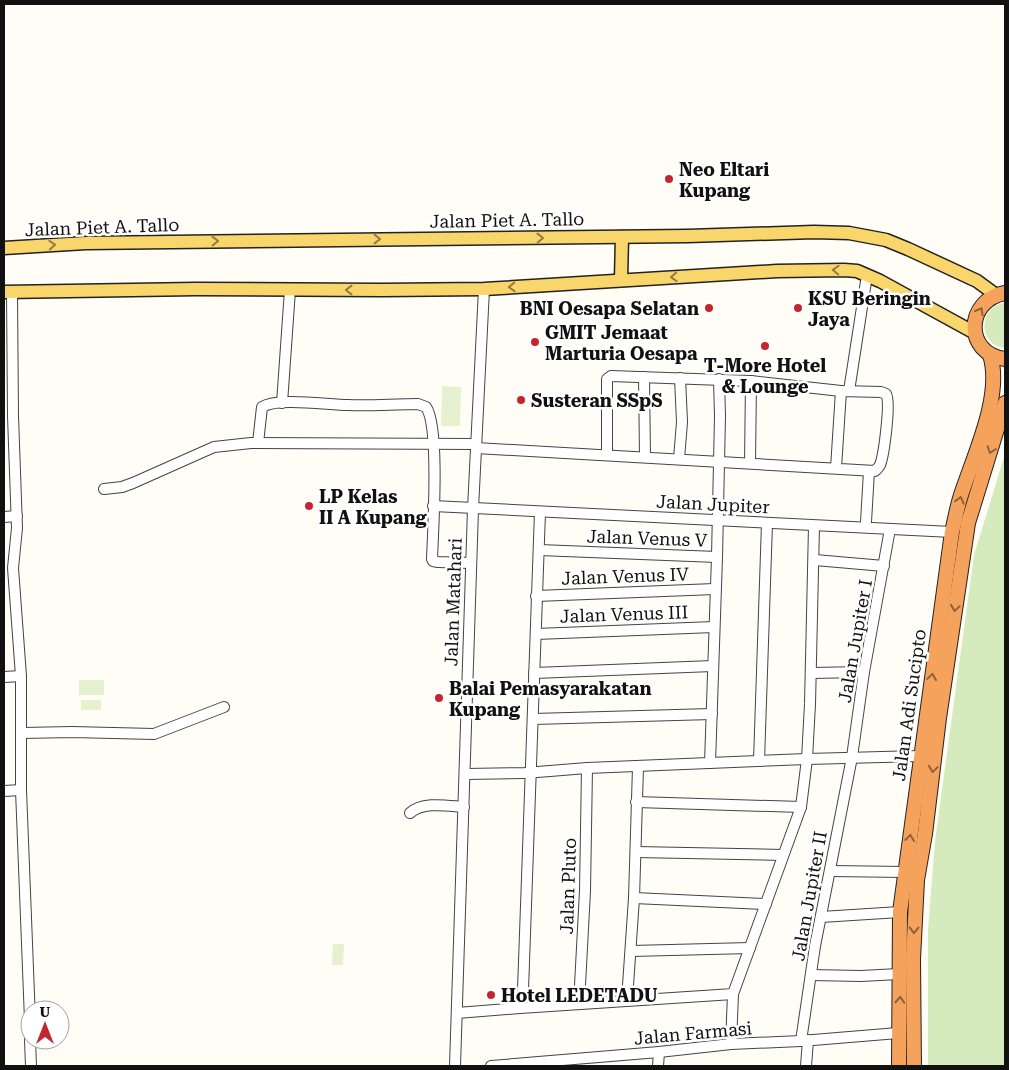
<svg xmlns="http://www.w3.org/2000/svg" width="1009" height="1070" font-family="'Roboto Serif',serif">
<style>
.green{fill:#d5ebbd}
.pitch{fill:#e6f2cf}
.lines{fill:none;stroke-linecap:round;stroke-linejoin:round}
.minor-casing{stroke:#444;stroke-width:12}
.major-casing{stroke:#222;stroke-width:15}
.highway-casing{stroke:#222;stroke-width:16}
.minor{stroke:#fff;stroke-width:10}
.major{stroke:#f9d66b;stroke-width:12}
.highway{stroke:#f5a25d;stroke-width:14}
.oneway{stroke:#917d42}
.oneway2{stroke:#8e613b}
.poi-dot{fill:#c4262e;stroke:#fff;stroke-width:2}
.labels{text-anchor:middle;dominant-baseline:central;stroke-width:5;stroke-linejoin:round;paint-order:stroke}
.poi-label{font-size:18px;font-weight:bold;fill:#111;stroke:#fff;text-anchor:start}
.street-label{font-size:18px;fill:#111;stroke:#fff}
</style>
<rect width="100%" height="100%" fill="#fffdf5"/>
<g class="green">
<path d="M 1005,303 L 1005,348 C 977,346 978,306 1005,303 Z"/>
<path d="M 1005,454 L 1005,1066 L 928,1066 L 928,930 L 935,841 L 974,555 Z"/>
</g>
<g class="pitch">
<path d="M 442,386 L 461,387 L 460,426 L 441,426 Z"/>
<rect x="79" y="680" width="25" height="15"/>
<rect x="81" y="700" width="20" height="10"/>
<path d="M 333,944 L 344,944 L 343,965 L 332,965 Z"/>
</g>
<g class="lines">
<g class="minor-casing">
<g id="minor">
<path d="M 12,292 L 13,416 L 17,528 L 13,568 L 21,676 L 21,790 L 30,1020"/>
<path d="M 644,377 L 645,457"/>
<path d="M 849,391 L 867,275"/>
<path d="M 282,403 L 290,290"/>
<path d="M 258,443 L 262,407 C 278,397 328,405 348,405 C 371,406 394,404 418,404 L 426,407 C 440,426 433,530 432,559 L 433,561 L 438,562 L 471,563"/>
<path d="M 476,448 L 875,471 C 877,469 879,467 880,465 C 884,455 891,402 886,394 L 881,392 L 841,391 L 836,468"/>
<path d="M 607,454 L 607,379 L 611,376 L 751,381 L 841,391"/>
<path d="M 679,459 L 682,422 L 680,378"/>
<path d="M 750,463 L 751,381"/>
<path d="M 104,489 L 122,487 L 133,483 L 214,447 L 251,443 L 476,444"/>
<path d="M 433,506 L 952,532"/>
<path d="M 4,517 L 17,516"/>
<path d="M 866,522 L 869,471"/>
<path d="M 539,550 L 717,557 L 720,416 L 719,379"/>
<path d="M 815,560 L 884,566"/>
<path d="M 536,596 L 715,589"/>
<path d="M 536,634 L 714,627"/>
<path d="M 534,673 L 713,666"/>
<path d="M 811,673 L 864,672"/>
<path d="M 4,677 L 21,676"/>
<path d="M 533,719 L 712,714"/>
<path d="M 22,733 L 72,732 L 154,734 L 224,707"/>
<path d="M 759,761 L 767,523"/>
<path d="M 710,763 L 717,557"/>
<path d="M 466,774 L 525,773 L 587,768 L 807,759 L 920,756"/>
<path d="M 4,791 L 21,790"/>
<path d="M 636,802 L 801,807"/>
<path d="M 410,813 C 423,801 448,806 464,807"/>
<path d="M 636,852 L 783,855"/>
<path d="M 830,871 L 906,872"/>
<path d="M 634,898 L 766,904"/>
<path d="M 821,917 L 900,912"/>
<path d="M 631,951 L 750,948"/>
<path d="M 811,975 L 861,976 L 899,974"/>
<path d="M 627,1000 L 634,898 L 638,767"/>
<path d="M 579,1004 L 585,891 L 587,768"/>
<path d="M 520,1008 L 733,994 L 801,807 L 807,759 L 810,704 L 814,526"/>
<path d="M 457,1013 L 520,1008 L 523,990 L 540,512"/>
<path d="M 30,1040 L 31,1066"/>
<path d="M 801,1041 L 815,946 L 852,757 L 864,672 L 890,529"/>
<path d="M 731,1044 L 733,994"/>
<path d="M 455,1066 L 473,509 L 484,289"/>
<path d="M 491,1066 L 659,1052 L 731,1044 L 801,1041 L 898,1033"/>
<path d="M 658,1066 L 659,1052"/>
<path d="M 806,1066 L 808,1040"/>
</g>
</g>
<g class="major-casing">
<g id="major">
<path d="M 4,248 L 86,243 L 688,236 L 814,232 L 849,233 L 886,240 L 908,249 L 977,281 L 996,295"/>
<path d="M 621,280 L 622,237"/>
<path d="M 4,292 L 196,289 L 382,290 L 484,289 L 777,271 L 844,270 L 857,271 L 880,281 L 975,333"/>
</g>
</g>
<g class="highway-casing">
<g id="highway">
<path d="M 1005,293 C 965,300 964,354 1005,359"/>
<path d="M 899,1066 L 900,912 L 952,532 C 955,520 957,507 961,495 C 974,455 1003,395 990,355"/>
<path d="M 914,1066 L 913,959 L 917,880 L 925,834 L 939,718 L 968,523 L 1005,403"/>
</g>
</g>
<use href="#minor" class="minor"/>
<use href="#major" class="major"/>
<use href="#highway" class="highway"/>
</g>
<defs><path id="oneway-chevron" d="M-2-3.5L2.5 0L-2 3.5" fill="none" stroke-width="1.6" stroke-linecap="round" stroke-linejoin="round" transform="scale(1.25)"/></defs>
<g class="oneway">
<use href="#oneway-chevron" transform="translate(540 238) rotate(-1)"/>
<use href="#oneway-chevron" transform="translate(377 239)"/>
<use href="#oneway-chevron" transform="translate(215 241) rotate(-1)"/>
<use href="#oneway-chevron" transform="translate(52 245) rotate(-3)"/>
<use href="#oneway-chevron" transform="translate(836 270) rotate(-178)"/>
<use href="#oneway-chevron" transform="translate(674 277) rotate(177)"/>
<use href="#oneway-chevron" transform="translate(512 287) rotate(178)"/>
<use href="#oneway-chevron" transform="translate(349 290) rotate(-180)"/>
</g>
<g class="oneway2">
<use href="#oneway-chevron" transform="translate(980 311) rotate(-61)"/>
<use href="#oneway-chevron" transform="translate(991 450) rotate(108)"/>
<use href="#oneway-chevron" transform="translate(960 500) rotate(-75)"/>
<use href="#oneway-chevron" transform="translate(955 608) rotate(98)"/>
<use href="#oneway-chevron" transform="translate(932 677) rotate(-82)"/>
<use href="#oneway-chevron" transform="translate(933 769) rotate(98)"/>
<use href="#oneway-chevron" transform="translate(910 838) rotate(-83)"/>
<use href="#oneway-chevron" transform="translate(914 930) rotate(91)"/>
<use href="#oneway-chevron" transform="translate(900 1000) rotate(-87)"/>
</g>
<g class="poi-dot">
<circle cx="669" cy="179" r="5"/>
<circle cx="709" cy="308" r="5"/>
<circle cx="798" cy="308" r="5"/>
<circle cx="535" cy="342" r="5"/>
<circle cx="765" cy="346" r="5"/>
<circle cx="521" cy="400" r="5"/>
<circle cx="309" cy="506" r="5"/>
<circle cx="439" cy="698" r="5"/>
<circle cx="491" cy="995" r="5"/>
</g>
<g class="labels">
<g class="poi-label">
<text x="679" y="169">Neo Eltari<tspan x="679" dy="21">Kupang</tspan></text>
<text x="808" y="298">KSU Beringin<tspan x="808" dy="21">Jaya</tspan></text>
<text x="699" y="308" text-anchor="end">BNI Oesapa Selatan</text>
<text x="545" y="332">GMIT Jemaat<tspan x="545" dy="21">Marturia Oesapa</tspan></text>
<text x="765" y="365" text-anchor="middle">T-More Hotel<tspan x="765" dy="21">&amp; Lounge</tspan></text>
<text x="531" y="400">Susteran SSpS</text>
<text x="319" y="496">LP Kelas<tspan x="319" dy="21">II A Kupang</tspan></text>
<text x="449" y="688">Balai Pemasyarakatan<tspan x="449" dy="21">Kupang</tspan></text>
<text x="501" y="995">Hotel LEDETADU</text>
</g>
<g class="street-label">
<text transform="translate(507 220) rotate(-1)">Jalan Piet A. Tallo</text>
<text transform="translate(102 227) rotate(-2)">Jalan Piet A. Tallo</text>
<text transform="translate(713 504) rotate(3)">Jalan Jupiter</text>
<text transform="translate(647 538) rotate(2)">Jalan Venus V</text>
<text transform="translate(625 576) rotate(-2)">Jalan Venus IV</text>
<text transform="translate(453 602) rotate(-88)">Jalan Matahari</text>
<text transform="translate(624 614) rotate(-2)">Jalan Venus III</text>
<text transform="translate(855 641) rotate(-80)">Jalan Jupiter I</text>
<text transform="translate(909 705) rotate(-82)">Jalan Adi Sucipto</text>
<text transform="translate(568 886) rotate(-88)">Jalan Pluto</text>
<text transform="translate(809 896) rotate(-80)">Jalan Jupiter II</text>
<text transform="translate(693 1033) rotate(-5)">Jalan Farmasi</text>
</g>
</g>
<rect width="1009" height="1070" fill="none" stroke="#111111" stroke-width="10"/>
<g transform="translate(45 1025)"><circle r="24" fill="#ffffff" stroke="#a0a0a0"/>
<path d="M0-4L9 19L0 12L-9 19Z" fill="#c4262e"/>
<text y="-8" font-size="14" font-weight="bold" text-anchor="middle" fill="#111111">U</text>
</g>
</svg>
